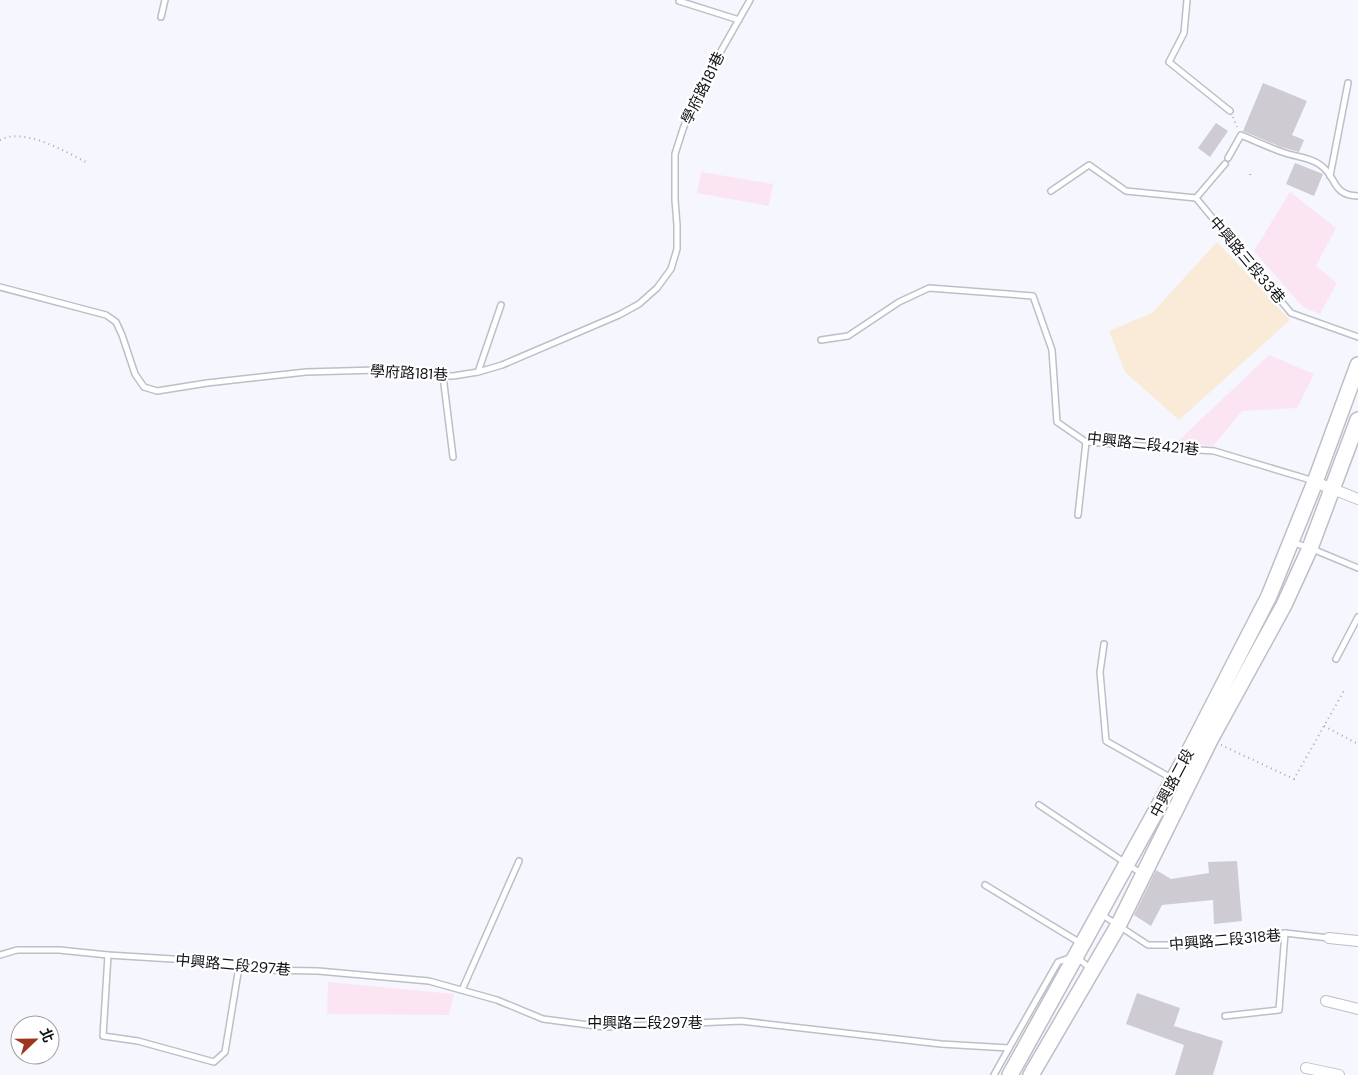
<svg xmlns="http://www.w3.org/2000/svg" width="1358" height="1075" font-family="'DM Sans','Noto Sans TC',sans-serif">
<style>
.commercial{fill:#faead8}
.industrial{fill:#fce5f2}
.building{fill:#cfcbd3}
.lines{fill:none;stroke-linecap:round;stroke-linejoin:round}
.lane-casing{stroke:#bdbfc8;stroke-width:8}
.street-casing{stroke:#bdbfc8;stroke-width:12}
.secondary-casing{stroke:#bdbfc8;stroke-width:18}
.path{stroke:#a9aab1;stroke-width:2;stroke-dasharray:1 4;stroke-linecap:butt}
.lane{stroke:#fff;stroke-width:5}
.street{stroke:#fff;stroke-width:10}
.secondary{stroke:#fff;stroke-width:15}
.labels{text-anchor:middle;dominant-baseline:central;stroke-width:4.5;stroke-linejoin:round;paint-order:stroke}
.street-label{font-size:15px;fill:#111215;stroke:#fff}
</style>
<rect width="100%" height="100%" fill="#f5f6fe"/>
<path class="commercial" d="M 1217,242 L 1290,320 L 1179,420 L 1125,372 L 1109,331 L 1152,313 Z"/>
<g class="industrial">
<path d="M 701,172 L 773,184 L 769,206 L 697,193 Z"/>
<path d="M 1290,192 L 1336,228 L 1316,266 L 1337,283 L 1320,314 L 1303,307 L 1254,251 Z"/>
<path d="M 1269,355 L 1314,374 L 1297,408 L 1242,411 L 1213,446 L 1176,443 Z"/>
<path d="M 328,982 L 454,994 L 449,1015 L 327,1014 Z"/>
</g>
<g class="building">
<path d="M 1263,83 L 1307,101 L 1292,135 L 1304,140 L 1299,152 L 1281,147 L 1243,131 Z"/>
<path d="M 1216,123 L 1228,131 L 1210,157 L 1198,148 Z"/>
<path d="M 1295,163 L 1323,174 L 1314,196 L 1286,184 Z"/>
<path d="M 1237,861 L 1242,921 L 1214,924 L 1213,900 L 1162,905 L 1151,926 L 1134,915 L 1156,870 L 1171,879 L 1209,873 L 1208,862 Z"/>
<path d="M 1137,993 L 1180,1008 L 1174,1026 L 1223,1041 L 1213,1075 L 1175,1075 L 1184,1045 L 1126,1024 Z"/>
</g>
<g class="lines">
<g class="lane-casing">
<g id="lane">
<path d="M 1187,0 L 1184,33 L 1169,62 L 1230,111"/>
<path d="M 679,1 L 739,20"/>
<path d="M 161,17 L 165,0"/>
<path d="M 1228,158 L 1241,135 C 1255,141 1270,148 1285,153 C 1297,157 1314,158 1324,168 C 1337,180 1333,195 1358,196"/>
<path d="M 1225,164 L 1196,198 L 1291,313 L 1358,337"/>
<path d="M 1330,176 L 1348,83"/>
<path d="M 1051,191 L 1089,165 L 1126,191 L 1196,198"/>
<path d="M 0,287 L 106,315 L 116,322 L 122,335 L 135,374 L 144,387 L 157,391 L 207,383 L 306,372 L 378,370 L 429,375 L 453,376 L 478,372 L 502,365 L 619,315 L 639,304 L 657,288 L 671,269 L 677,249 L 677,225 L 675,200 L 675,154 L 683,129 L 696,95 L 750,0"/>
<path d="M 821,340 L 848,336 L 899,302 L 929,288 L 1033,296 L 1052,350 L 1057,422 L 1086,442 L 1214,451 L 1314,481"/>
<path d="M 478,372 L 501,305"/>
<path d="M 443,376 L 453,457"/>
<path d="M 1078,515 L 1086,442"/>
<path d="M 1294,543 L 1310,548 L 1358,568"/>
<path d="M 1104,644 L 1100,672 L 1106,741 L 1173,779"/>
<path d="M 1336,659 L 1358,617"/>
<path d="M 1039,805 L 1142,874"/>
<path d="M 985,885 L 1082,944"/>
<path d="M 1101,914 L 1148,945 L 1185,945 L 1285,933 L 1329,938"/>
<path d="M 0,955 L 17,950 L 59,950 L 108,955 L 205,961 L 260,970 L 318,971 L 429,981 L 497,1000 L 543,1019 L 604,1027 L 741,1021 L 941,1044 L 1009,1048 L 1058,962 L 1075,956 L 1091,969"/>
<path d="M 108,955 L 103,1036 L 138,1041 L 214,1062 L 225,1052 L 239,967"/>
<path d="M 462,990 L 519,861"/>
<path d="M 1225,1016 L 1279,1010 L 1285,933"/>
<path d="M 994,1075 L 1009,1048"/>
</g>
</g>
<g class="street-casing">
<g id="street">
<path d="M 1315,482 L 1358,499"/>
<path d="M 1329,938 L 1358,941"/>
<path d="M 1326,1001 L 1358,1009"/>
<path d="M 1306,1068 L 1339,1075"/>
</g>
</g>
<g class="secondary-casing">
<g id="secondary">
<path d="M 1010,1075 L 1192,746 L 1269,596 L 1315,482 L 1358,365"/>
<path d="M 1031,1075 L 1118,926 L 1210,740 L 1284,605 L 1310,548 L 1358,420"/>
</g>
</g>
<g class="path">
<path d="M 1233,117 L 1237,127"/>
<path d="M 0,140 C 25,127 63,151 86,162"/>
<path d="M 1250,175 L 1251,170"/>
<path d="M 1324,726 L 1356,743"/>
<path d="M 1221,745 L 1294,779 L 1345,689"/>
</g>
<use href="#lane" class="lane"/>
<use href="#street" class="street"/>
<use href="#secondary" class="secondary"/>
</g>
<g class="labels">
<g class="street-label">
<text transform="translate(703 88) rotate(-64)">學府路181巷</text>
<text transform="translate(1247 260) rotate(50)">中興路三段33巷</text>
<text transform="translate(409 373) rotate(3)">學府路181巷</text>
<text transform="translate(1143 444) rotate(6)">中興路二段421巷</text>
<text transform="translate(1172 783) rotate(-62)">中興路二段</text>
<text transform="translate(1225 940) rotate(-5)">中興路二段318巷</text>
<text transform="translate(233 965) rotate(5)">中興路二段297巷</text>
<text x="645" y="1023">中興路二段297巷</text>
</g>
</g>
<g transform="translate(35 1040) rotate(68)"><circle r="24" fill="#ffffff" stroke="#a0a0a1"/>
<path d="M0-4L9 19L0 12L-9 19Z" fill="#9e351f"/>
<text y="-8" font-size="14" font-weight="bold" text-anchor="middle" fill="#111215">北</text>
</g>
</svg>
